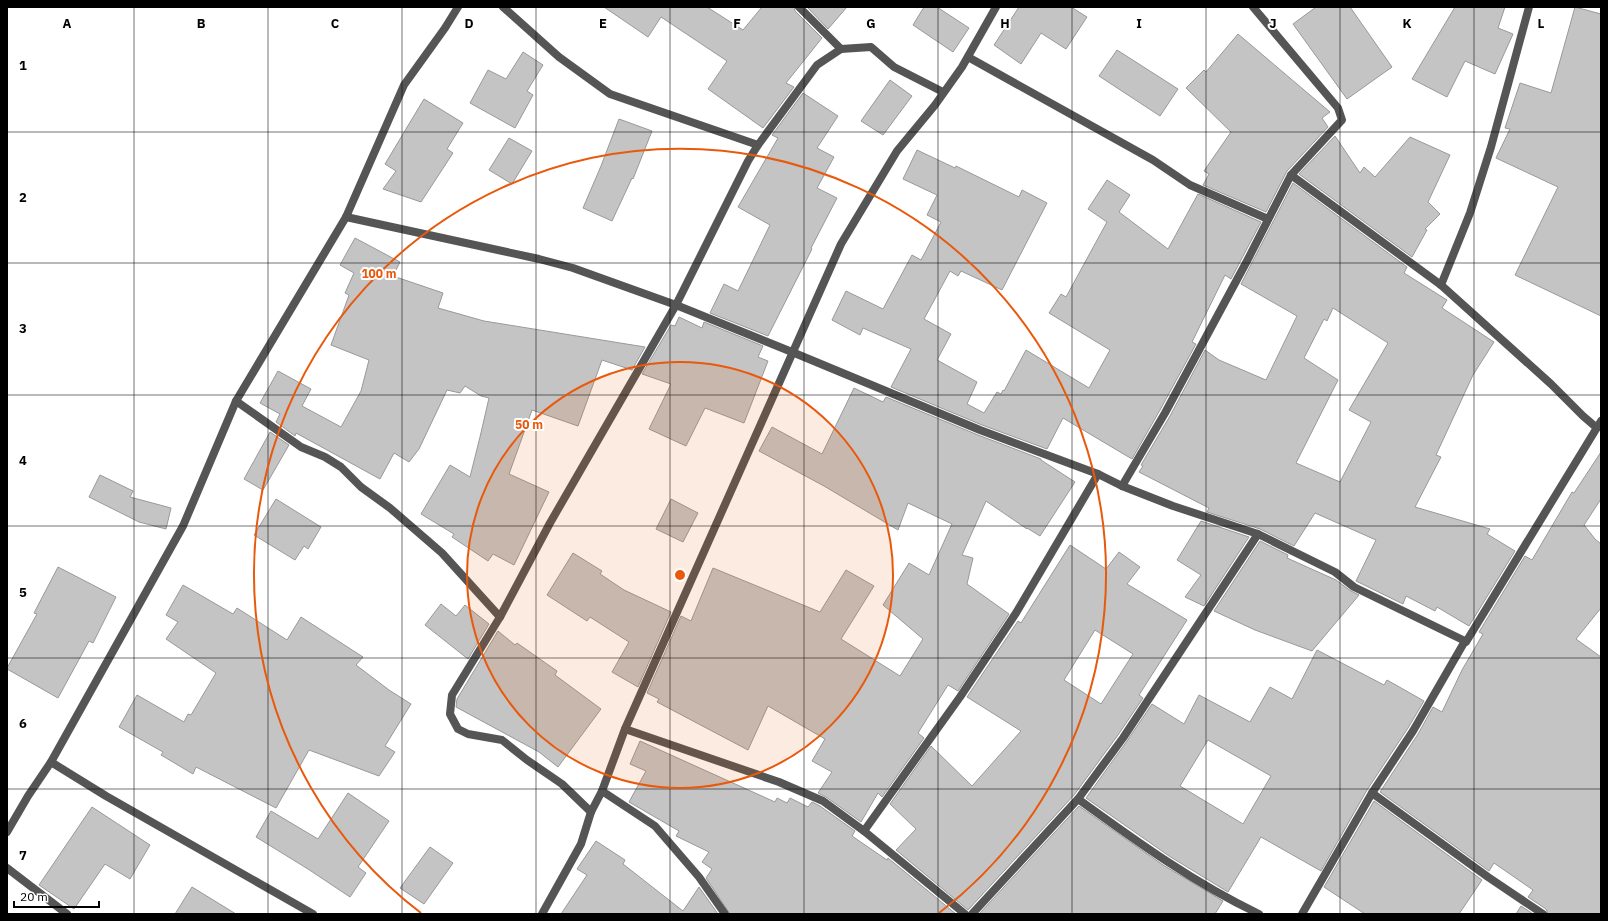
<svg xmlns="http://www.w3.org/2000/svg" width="1608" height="921" font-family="'IBM Plex Sans',sans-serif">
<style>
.building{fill:#c4c4c4;stroke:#999;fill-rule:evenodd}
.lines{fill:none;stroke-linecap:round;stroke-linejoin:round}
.minor{stroke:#555;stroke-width:8}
.grid{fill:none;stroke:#000;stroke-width:1;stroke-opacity:0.55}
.ring{fill:none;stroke:#e8590c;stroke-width:2}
.grid-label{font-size:13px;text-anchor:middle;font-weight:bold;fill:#000;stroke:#fff;stroke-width:4;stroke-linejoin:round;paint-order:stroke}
.centre{fill:#e8590c;stroke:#fff;stroke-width:2}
.ring-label{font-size:12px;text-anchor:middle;font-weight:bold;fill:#e8590c;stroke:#fff;stroke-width:4;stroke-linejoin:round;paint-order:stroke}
</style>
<rect width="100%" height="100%" fill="#fff"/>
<g class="building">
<path d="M 604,7 L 707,7 L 743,30 L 762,7 L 794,7 L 795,11 L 822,38 L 786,83 L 794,87 L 763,128 L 708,89 L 727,61 L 661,17 L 648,37 Z"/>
<path d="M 807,7 L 847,7 L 828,29 Z"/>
<path d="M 924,7 L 937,7 L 969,28 L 953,52 L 913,25 Z"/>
<path d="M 1019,7 L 1071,7 L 1087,17 L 1066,49 L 1041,33 L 1021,64 L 994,45 Z"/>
<path d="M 1316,7 L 1350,7 L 1392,67 L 1347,99 L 1293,24 Z"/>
<path d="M 1455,7 L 1505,7 L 1498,28 L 1513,34 L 1495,74 L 1465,61 L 1447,97 L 1412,79 Z"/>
<path d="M 1575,7 L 1601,14 L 1601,316 L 1515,275 L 1558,187 L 1496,158 L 1510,129 L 1505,128 L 1520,83 L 1551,93 Z"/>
<path d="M 1238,34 L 1330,112 L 1322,118 L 1328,127 L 1287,171 L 1266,212 L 1203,185 L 1209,174 L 1204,171 L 1231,132 L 1186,88 L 1204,70 L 1206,72 Z"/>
<path d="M 1117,50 L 1178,89 L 1160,116 L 1099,76 Z"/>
<path d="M 523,52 L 543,65 L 527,91 L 533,95 L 515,128 L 470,103 L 488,70 L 506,79 Z"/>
<path d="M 890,80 L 912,96 L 883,135 L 861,121 Z"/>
<path d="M 803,93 L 838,116 L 817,148 L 834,157 L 817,188 L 837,198 L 811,248 L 812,249 L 768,336 L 710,313 L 724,284 L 738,291 L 770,225 L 738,207 L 778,138 L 772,135 Z"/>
<path d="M 424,99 L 463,123 L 447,149 L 453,153 L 421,202 L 383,189 L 396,171 L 385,164 Z"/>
<path d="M 619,119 L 652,131 L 633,179 L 632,178 L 612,221 L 583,208 L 601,166 Z"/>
<path d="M 1335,136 L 1360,173 L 1364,167 L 1375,177 L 1410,137 L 1450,155 L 1428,202 L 1440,214 L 1425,229 L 1427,230 L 1412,257 L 1299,174 Z"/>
<path d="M 509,138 L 532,151 L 512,184 L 489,170 Z"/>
<path d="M 917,150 L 955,168 L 956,166 L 1019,197 L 1022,190 L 1047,203 L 1002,290 L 961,271 L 958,276 L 950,271 L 924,319 L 951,334 L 937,360 L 977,382 L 967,404 L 984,413 L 997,392 L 1001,394 L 1003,390 L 1004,391 L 1026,350 L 1089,388 L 1110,350 L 1049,313 L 1061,294 L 1066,297 L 1107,222 L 1088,209 L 1107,180 L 1130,195 L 1119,212 L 1168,249 L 1198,194 L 1261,222 L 1231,279 L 1225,275 L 1192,342 L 1196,344 L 1160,410 L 1132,459 L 1063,418 L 1047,449 L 982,425 L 891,387 L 911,349 L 863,328 L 860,335 L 832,320 L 846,291 L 883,309 L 912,255 L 921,260 L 941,222 L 927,215 L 937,195 L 903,179 Z"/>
<path d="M 1293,183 L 1407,267 L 1404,273 L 1447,300 L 1442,308 L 1494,342 L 1473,375 L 1436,455 L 1441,457 L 1415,507 L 1490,529 L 1487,534 L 1515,551 L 1469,626 L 1437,607 L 1435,611 L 1406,596 L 1403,604 L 1356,581 L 1376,540 L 1315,513 L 1294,546 L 1260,529 L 1207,512 L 1209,508 L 1139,472 L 1143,466 L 1141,465 L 1170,416 L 1205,350 L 1219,360 L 1266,380 L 1297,316 L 1241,284 ZM 1333,308 L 1388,343 L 1349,410 L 1371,422 L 1340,482 L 1296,463 L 1338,380 L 1304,358 L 1324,319 L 1327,321 Z"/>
<path d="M 355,238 L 400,262 L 393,276 L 443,293 L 438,308 L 484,321 L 645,347 L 632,370 L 602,360 L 578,426 L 532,410 L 509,474 L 549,492 L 514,565 L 493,554 L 488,561 L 452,537 L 454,534 L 421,514 L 450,465 L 470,477 L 480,437 L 489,398 L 481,396 L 465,386 L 460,393 L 447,390 L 419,449 L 409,462 L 394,453 L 380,479 L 296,433 L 295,436 L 276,422 L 280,414 L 260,403 L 278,371 L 311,389 L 302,406 L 341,427 L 361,391 L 369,360 L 331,345 L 349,295 L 345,293 L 354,273 L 340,265 Z"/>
<path d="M 679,317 L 702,328 L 704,322 L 763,346 L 758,357 L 768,361 L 744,423 L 705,408 L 686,446 L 649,429 L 671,384 L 642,374 L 671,325 L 675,326 Z"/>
<path d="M 854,388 L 883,402 L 886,397 L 978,435 L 1041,459 L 1041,460 L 1075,482 L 1040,536 L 1027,528 L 1027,529 L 986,501 L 962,555 L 973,558 L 967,584 L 1009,614 L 958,691 L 948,685 L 918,733 L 924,738 L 882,797 L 878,793 L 861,822 L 826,797 L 818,793 L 832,772 L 812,761 L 825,739 L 768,706 L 748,750 L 657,702 L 659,699 L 647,693 L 681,616 L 691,621 L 713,568 L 820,612 L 846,570 L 874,586 L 841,639 L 900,676 L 923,639 L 883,605 L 909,563 L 929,575 L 952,524 L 908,503 L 898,530 L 824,486 L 759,451 L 772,427 L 822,454 Z"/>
<path d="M 270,432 L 289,445 L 263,490 L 244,479 Z"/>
<path d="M 1601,452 L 1601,499 L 1584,525 L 1595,539 L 1601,544 L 1601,608 L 1576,639 L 1601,657 L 1601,914 L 1548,914 L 1546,909 L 1528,897 L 1533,890 L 1494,863 L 1489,871 L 1380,792 L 1418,734 L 1433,707 L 1442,712 L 1462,670 L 1483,634 L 1479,632 L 1525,556 L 1532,560 L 1572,492 L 1574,493 Z"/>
<path d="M 100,475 L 133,491 L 130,497 L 171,508 L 166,529 L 139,522 L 89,497 Z"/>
<path d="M 276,499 L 321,527 L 308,549 L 304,546 L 295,560 L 254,535 Z"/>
<path d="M 671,499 L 698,513 L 683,542 L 656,529 Z"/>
<path d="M 1201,521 L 1249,537 L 1204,606 L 1185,597 L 1201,575 L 1177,560 Z"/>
<path d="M 1260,541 L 1288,555 L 1287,558 L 1336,580 L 1351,591 L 1359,595 L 1312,651 L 1255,630 L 1214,611 Z"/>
<path d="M 1070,545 L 1106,569 L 1119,552 L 1140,567 L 1127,584 L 1187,620 L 1139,695 L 1143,698 L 1118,735 L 1074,795 L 968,910 L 896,850 L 916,829 L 890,804 L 931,746 L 972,786 L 1021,731 L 967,697 L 1018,621 L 1021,623 ZM 1095,630 L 1133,654 L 1101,704 L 1064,680 Z"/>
<path d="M 573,553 L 602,571 L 600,574 L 624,590 L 671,612 L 638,687 L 612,672 L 629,642 L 590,617 L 587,621 L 547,595 Z"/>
<path d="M 58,567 L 116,597 L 93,643 L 89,641 L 58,698 L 7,669 L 7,668 L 37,614 L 34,613 Z"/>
<path d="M 183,585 L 233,614 L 237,608 L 287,640 L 301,617 L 363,657 L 356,665 L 389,690 L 411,704 L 385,746 L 395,752 L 379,776 L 309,750 L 276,808 L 196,767 L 193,774 L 161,755 L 163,752 L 119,727 L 137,695 L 184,722 L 188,714 L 191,715 L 216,673 L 166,639 L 178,622 L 166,615 Z"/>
<path d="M 441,604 L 456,616 L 465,605 L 489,624 L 468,659 L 425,625 Z"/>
<path d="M 498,631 L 515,645 L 517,643 L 557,671 L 555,675 L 601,709 L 558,767 L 539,752 L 456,707 L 457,699 Z"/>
<path d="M 1317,650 L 1384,685 L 1387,680 L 1424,701 L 1408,728 L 1367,790 L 1321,871 L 1261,837 L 1228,892 L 1169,856 L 1086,798 L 1127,741 L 1152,704 L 1184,724 L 1199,695 L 1250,722 L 1270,687 L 1292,699 ZM 1208,740 L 1271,776 L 1243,824 L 1180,786 Z"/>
<path d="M 640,741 L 775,802 L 777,798 L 787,803 L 790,798 L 808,807 L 812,802 L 820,806 L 855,831 L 852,836 L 887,860 L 888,858 L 956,914 L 730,914 L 706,878 L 712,869 L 702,862 L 709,852 L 676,836 L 679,831 L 629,802 L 646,771 L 630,764 Z"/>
<path d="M 348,793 L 389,821 L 358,867 L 366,873 L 350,897 L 308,869 L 256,837 L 271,811 L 318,839 Z"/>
<path d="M 1374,801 L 1482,880 L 1459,914 L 1365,914 L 1324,887 Z"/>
<path d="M 1079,806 L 1163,865 L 1223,901 L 1215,914 L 979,914 Z"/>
<path d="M 92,807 L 150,845 L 130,879 L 105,864 L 74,909 L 39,885 Z"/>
<path d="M 596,841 L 625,860 L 623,864 L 683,911 L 699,887 L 718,914 L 561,914 L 587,875 L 577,869 Z"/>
<path d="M 430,847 L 453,863 L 424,904 L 400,888 Z"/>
<path d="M 192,887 L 236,914 L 175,914 Z"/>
<path d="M 1521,906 L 1533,914 L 1516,914 Z"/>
</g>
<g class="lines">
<g class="minor">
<path d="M 503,7 L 559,57 L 610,94 L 758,145"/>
<path d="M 799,7 L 841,49"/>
<path d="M 968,57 L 1153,160 L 1190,185 L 1268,219"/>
<path d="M 1291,175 L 1441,285 L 1551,384 L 1583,416 L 1597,428"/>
<path d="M 346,217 L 539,259 L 573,268 L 676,305 L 748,161 L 758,145 L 817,65 L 841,49 L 871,47 L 894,67 L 943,92"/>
<path d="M 1441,285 L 1470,213 L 1491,147 L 1529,7"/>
<path d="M 236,401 L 301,447 L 325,457 L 341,467 L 361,487 L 390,508 L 442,553 L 500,617"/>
<path d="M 1122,486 L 1165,413 L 1247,261 L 1291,175 L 1342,120 L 1338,108 L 1253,7"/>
<path d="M 625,729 L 779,782 L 823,801 L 864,831 L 965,914"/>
<path d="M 51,762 L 106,796 L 313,914"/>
<path d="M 602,791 L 655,826 L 699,877 L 725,914"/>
<path d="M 1372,793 L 1488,877 L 1543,914"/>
<path d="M 1078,799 C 1136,841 1194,883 1259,914"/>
<path d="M 591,812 L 562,784 L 527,760 L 502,740 L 468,734 L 458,729 L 450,714 L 452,695 L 500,617 L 550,523 L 676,305 L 792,352 L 980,430 L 1098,474 L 1122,486 L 1173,506 L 1258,534 L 1335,572 L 1354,587 L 1465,641"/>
<path d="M 864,831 L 960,697 L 1016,613 L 1098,474"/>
<path d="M 7,832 L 28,796 L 51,762 L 183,526 L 236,401 L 346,217 L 404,85 L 445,28 L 458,7"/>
<path d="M 7,868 L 67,914"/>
<path d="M 542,914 L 581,844 L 591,812 L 602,791 L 625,729 L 841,244 L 897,151 L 935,105 L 962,67 L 996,7"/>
<path d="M 972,914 L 1078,799 L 1123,738 L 1258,534"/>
<path d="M 1302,914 L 1372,793 L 1413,731 L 1465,641 L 1466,642 L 1601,421"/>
</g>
</g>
<path class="grid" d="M 134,7 L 134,914M 268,7 L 268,914M 402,7 L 402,914M 536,7 L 536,914M 670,7 L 670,914M 804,7 L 804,914M 938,7 L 938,914M 1072,7 L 1072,914M 1206,7 L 1206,914M 1340,7 L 1340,914M 1474,7 L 1474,914M 7,132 L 1601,132M 7,263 L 1601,263M 7,395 L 1601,395M 7,526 L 1601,526M 7,658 L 1601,658M 7,789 L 1601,789"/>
<circle cx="680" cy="575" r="213" fill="#e8590c" fill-opacity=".12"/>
<g class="ring">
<circle cx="680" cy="575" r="213"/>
<path d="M421 913A426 426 0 1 1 939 913"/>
</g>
<g class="grid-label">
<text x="67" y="28">A</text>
<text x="201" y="28">B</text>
<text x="335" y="28">C</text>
<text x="469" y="28">D</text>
<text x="603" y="28">E</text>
<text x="737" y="28">F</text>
<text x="871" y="28">G</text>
<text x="1005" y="28">H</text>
<text x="1139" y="28">I</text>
<text x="1273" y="28">J</text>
<text x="1407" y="28">K</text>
<text x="1541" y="28">L</text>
<text x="23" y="70">1</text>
<text x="23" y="202">2</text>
<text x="23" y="333">3</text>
<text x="23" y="465">4</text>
<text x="23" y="597">5</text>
<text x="23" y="728">6</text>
<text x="23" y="860">7</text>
</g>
<circle cx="680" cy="575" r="6" class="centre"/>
<g class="ring-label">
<text x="379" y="278">100 m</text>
<text x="529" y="429">50 m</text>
</g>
<rect width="1608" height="921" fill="none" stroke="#000000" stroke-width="16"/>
<path d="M14 901v6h85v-6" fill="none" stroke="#000000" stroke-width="2"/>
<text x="20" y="901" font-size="12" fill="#000000" stroke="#ffffff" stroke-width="3" paint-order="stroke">20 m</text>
</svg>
